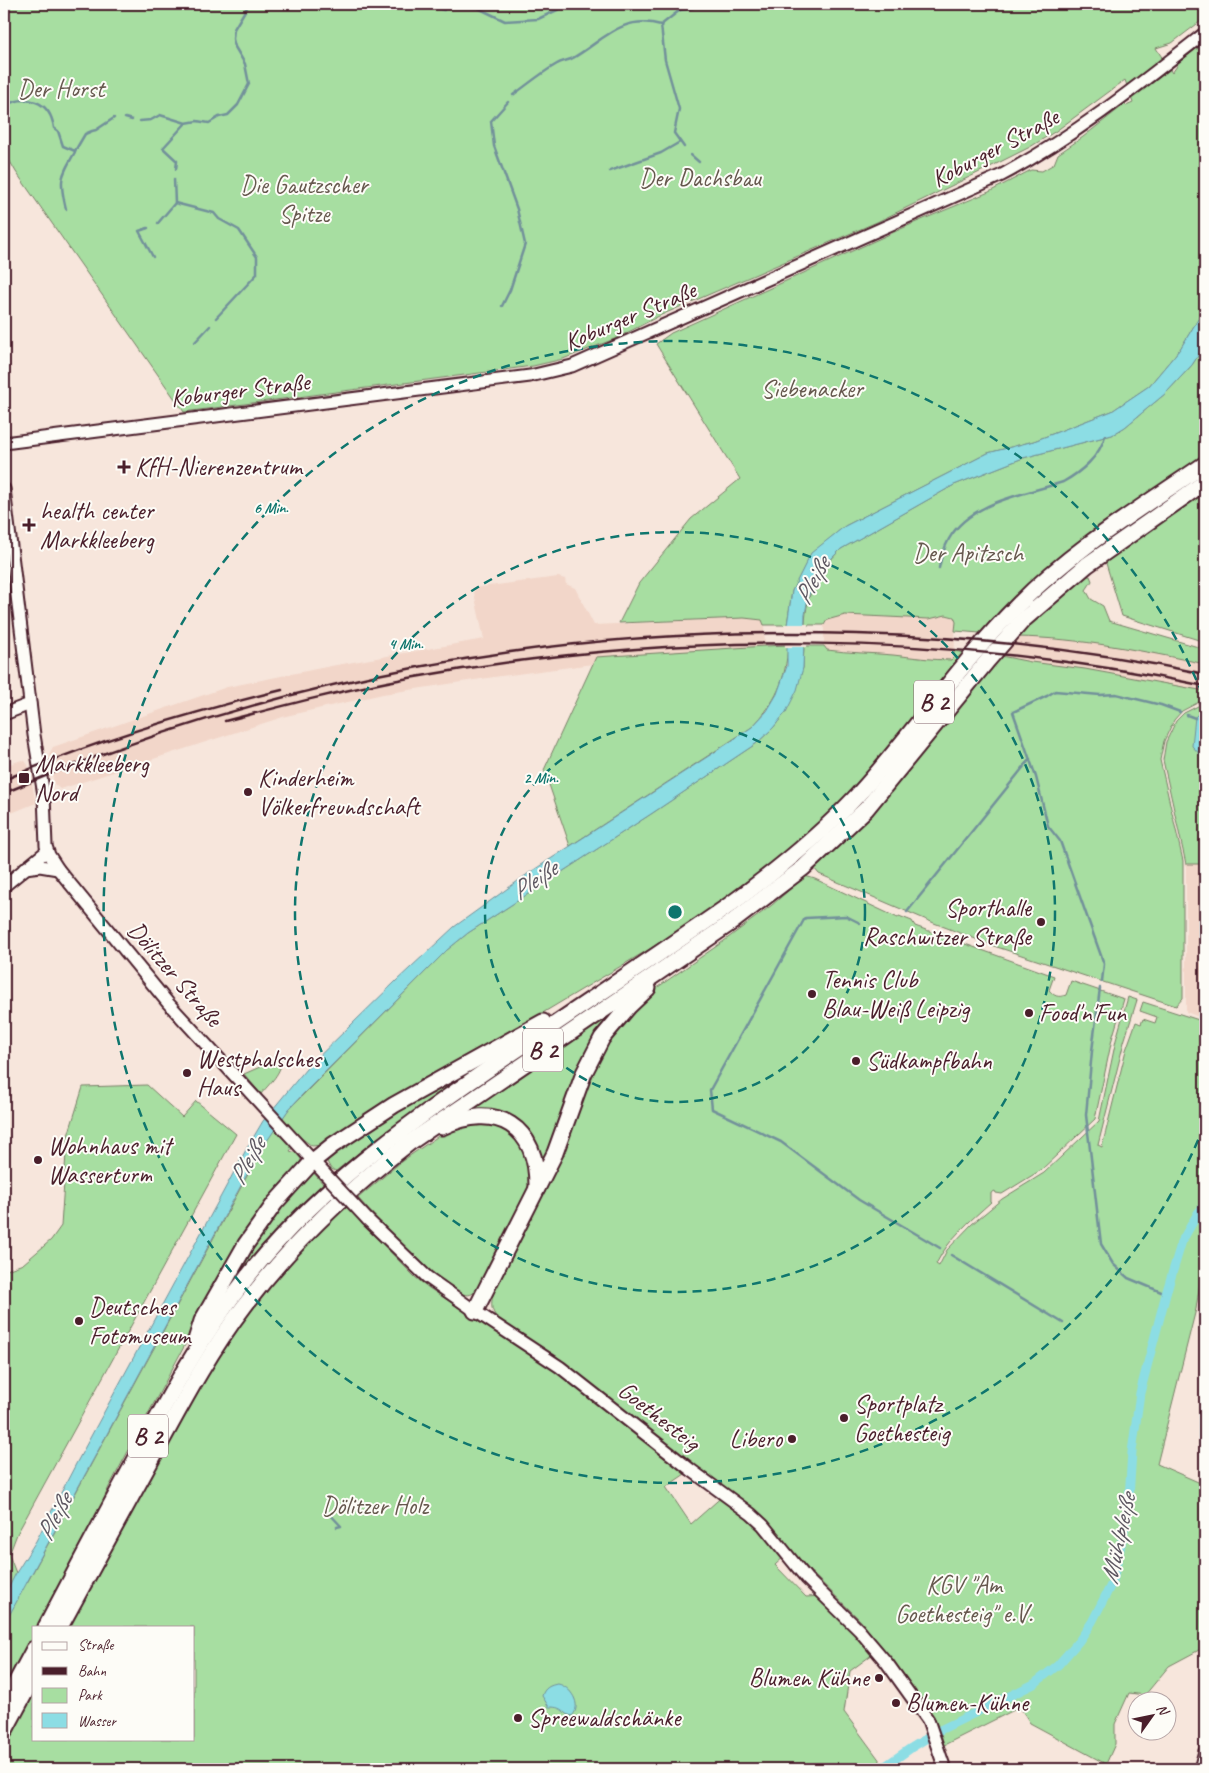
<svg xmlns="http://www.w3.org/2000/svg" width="1209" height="1773" font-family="Caveat,sans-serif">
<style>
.built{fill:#f2d6c9}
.green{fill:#a7dea1;stroke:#787e66;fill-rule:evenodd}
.water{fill:#8cdde4;stroke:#72919a}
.pier{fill:#f7e6dc}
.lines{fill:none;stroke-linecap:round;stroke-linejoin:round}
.stream{stroke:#72919a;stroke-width:2.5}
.canal{stroke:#8cdde4;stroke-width:9}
.secondary-casing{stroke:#4a1f2b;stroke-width:15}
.highway-casing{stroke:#4a1f2b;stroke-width:19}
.secondary{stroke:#fdfcf7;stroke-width:11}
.highway{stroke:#fdfcf7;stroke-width:15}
.tram{stroke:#4a1f2b;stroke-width:1}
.rail{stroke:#4a1f2b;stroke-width:2.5}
.secondary-bridge-casing{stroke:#4a1f2b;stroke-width:15;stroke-linecap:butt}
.secondary-bridge{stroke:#fdfcf7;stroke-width:11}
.ring{fill:none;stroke:#0f766e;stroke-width:2.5;stroke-dasharray:9 6}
.poi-dot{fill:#4a1f2b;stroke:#fdfcf7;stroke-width:2}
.labels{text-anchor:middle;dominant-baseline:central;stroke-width:4;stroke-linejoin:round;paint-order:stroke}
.shield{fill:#fdfcf7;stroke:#806168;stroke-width:1}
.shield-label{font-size:24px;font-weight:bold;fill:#4a1f2b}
.park-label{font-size:25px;fill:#66584e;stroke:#fdfcf7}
.street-label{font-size:25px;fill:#4a1f2b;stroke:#fdfcf7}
.poi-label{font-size:25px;fill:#4a1f2b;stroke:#fdfcf7;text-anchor:start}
.water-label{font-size:26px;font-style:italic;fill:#5e5862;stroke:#fdfcf7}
.centre{fill:#0f766e;stroke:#fdfcf7;stroke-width:2.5}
.ring-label{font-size:15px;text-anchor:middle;font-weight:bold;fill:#0f766e;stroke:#fdfcf7;stroke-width:4;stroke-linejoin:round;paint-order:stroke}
</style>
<rect width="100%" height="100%" fill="#f7e6dc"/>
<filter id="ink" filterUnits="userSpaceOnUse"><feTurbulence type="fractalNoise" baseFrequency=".02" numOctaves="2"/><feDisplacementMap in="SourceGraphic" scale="10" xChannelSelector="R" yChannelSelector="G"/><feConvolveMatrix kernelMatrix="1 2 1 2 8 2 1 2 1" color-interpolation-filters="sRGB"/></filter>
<g filter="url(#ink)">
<g class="built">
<path d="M 558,577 L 565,579 L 566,584 L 575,588 L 594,625 L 744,618 L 762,620 L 764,625 L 765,646 L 762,650 L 744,653 L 593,664 L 494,677 L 383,694 L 286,716 L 67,787 L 60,789 L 54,784 L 49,754 L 53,747 L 227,687 L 331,666 L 484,639 L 473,588 Z"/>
<path d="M 845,615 L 929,619 L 946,615 L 954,617 L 956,622 L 954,657 L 951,660 L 938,660 L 827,650 L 824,646 L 824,625 L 827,620 Z"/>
<path d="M 1023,630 L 1205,654 L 1205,701 L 995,664 Z"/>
<path d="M 22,760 L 25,761 L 28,765 L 36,803 L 4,816 L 4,766 Z"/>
<path d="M 1186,864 L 1205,864 L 1205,1019 L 1186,1012 Z"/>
</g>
<g class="green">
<path d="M 6,4 L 1205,4 L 1205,18 L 1172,43 L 1156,48 L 1172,73 L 1177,66 L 1177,64 L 1205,42 L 1205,308 L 1180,349 L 1149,386 L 1112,411 L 1034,441 L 988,453 L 845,526 L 811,554 L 792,591 L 787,625 L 764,625 L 762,620 L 744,618 L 619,623 L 639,583 L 691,519 L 740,479 L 656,344 L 671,333 L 914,223 L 989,192 L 1031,170 L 1042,171 L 1054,164 L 1058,154 L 1083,137 L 1125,104 L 1126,106 L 1133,103 L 1125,80 L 1056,131 L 1030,147 L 990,167 L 877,222 L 659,316 L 617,338 L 563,359 L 533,366 L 184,412 L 16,172 L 4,151 L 4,33 Z"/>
<path d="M 1205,345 L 1205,455 L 1059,557 L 997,615 L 980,633 L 955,631 L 956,622 L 954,617 L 946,615 L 929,619 L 845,615 L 827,620 L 824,625 L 805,625 C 806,592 818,572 841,549 L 954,485 L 1023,458 L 1112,435 L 1125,427 L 1166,393 L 1192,365 Z"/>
<path d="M 1205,490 L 1205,642 L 1122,616 L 1105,560 Z"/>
<path d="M 1086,576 L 1090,576 L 1092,581 L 1086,590 L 1091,599 L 1103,606 L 1109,621 L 1205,649 L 1205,664 C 1145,651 1079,638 1017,637 L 1039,614 Z"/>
<path d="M 788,645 C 786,680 776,702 752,727 L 570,846 L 544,770 L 596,657 L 765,646 Z"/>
<path d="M 804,646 L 824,646 L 827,650 C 849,653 871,653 893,655 C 912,657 931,660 951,660 L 954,657 L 954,651 L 966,653 L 861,783 L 797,847 L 713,911 L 322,1145 L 312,1146 L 300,1137 L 290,1151 L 296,1153 L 301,1159 L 299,1167 L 201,1315 L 109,1487 L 93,1523 L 64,1575 L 90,1589 L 178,1426 L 216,1359 L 251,1307 L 307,1242 L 346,1207 L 415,1277 L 429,1288 L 551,1368 L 685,1474 L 666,1487 L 691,1524 L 725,1494 L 786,1555 L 775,1565 L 806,1597 L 824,1596 L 877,1651 L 850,1671 L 844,1712 L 886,1769 L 4,1769 L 4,1271 L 23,1264 L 51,1240 L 61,1226 L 67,1139 L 83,1087 L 147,1085 L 182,1117 L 196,1101 L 236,1134 L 17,1534 L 9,1555 L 16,1573 L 27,1583 L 247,1176 L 269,1136 L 289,1109 L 447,950 L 468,933 L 651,814 L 757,743 L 773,728 L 786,712 L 803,668 ZM 34,1627 L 194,1627 L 194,1739 L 34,1739 Z"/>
<path d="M 1001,656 L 1031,662 L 1085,669 L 1205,691 L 1205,701 L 1201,701 L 1182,711 L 1174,720 L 1164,741 L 1160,760 L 1183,861 L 1183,998 L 1176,1006 L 994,946 L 934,923 L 819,874 L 814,868 L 845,839 Z"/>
<path d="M 1205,704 L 1205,864 L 1186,864 L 1163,760 L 1166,742 L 1176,721 L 1184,713 L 1198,706 Z"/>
<path d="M 805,876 L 815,879 L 898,918 L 899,916 L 912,921 L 915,926 L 1054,976 L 1049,990 C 1054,996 1058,998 1066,995 L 1071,981 L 1124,999 L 1112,1039 L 1095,1119 L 1041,1170 L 1002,1194 L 996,1193 L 995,1191 L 991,1193 L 991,1202 C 970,1221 949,1238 936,1264 L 939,1266 L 947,1250 L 972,1224 L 1002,1199 L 1044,1173 L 1099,1121 L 1116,1040 L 1128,997 L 1137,1000 L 1124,1042 L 1098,1145 L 1102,1147 L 1126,1050 L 1136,1022 L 1141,1024 L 1143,1019 L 1155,1023 L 1157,1017 L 1140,1011 L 1143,1002 L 1205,1022 L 1205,1249 L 1196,1309 L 1157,1464 L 1205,1485 L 1205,1642 L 1199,1650 L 1169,1666 L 1145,1695 L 1129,1693 L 1115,1724 L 1115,1744 L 1106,1764 L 1030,1723 L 1020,1707 L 944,1745 L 940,1730 L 934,1719 L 861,1621 L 814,1575 L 751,1506 L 689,1463 L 555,1355 L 501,1322 C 489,1310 491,1305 494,1289 L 592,1071 L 609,1038 L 655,989 L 724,941 L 772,905 Z"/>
<path d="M 621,1004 L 543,1167 L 531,1138 L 467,1111 Z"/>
<path d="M 278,1059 L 281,1059 C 283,1072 269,1084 261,1094 L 244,1074 Z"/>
<path d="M 465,1070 L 469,1074 L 389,1129 L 336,1171 L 331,1169 L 327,1162 L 328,1157 L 373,1126 Z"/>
<path d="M 460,1123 L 503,1126 L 521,1144 L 533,1185 L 482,1282 C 474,1294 471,1299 456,1291 C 419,1263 388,1232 358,1198 L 402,1161 L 450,1128 Z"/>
<path d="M 312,1171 L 325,1186 L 234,1286 L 224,1290 L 258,1233 Z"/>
</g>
<g class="water">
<path d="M 1205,308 L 1205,345 L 1192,365 L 1166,393 L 1125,427 L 1112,435 L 1023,458 L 954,485 L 841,549 L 826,564 L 817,578 L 808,597 L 805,615 L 803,668 L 797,690 L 786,712 L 773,728 L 757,743 L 651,814 L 468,933 L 447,950 L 303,1094 L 289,1109 L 258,1154 L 4,1625 L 4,1597 L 16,1573 L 36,1541 L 77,1462 L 247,1148 L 263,1121 L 306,1069 L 396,981 L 454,927 L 529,873 L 727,744 L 752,727 L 767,711 L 777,694 L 787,666 L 787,625 L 792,591 L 811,553 L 845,526 L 988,453 L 1034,441 L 1112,411 L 1149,386 L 1180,349 Z"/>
<path d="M 1200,712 L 1205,713 L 1205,736 L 1203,737 L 1205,746 L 1205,760 L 1192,746 L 1195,717 Z"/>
<path d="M 558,1684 C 570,1686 583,1705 572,1716 L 566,1714 C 561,1708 557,1707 549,1707 L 542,1696 C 544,1688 550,1685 558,1684 Z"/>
</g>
<path class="pier" d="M 784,624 L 808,624 L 807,647 L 785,647 Z"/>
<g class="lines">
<g class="stream">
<path d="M 421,4 L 444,10"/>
<path d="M 670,4 L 680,10 L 693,8"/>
<path d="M 454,7 L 478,8 L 505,21 L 538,19 L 570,4"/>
<path d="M 661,25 L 665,60 L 679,109 L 674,133 L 684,147"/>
<path d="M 513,95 C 527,85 541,73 557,64 C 561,61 566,61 571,59 C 601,43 621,13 661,25 L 680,10"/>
<path d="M 4,106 C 26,94 50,100 54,128 L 58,131 L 63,146 L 75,151 L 85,134 L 92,131 L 96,130 L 114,118"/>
<path d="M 125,118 L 132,120"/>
<path d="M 140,121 L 151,120 L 160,115 L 186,123 L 197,121 L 209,123 L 219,117 L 228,115 L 238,105 L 249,84 L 245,64 L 235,47 L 233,39 L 234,29 L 249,4"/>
<path d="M 691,155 L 699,162"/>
<path d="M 176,169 L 177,161 L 163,148 L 185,124"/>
<path d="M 610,171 L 661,153 L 680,142"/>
<path d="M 174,179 L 175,203 L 214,213 L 219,219 L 239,230 L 257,257 L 257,274 L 216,318"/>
<path d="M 66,209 C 59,180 60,178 75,152"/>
<path d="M 158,223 L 175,203"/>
<path d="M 148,228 L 139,231 L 153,257"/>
<path d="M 502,306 L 510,290 L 525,244 L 517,209 L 494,146 L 491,121 L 508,102"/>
<path d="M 195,342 L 210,326"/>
<path d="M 939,568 C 941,558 944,548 949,539 C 970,502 1025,494 1063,482 C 1081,472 1100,456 1105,436"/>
<path d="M 1187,715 L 1195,718"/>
<path d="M 907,912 L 1030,759"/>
<path d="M 860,923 L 846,916 L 805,918 L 710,1090 L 712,1109 L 781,1142 L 859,1200 L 940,1248"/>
<path d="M 1102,981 L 1104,964 L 1060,841 L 1048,826 L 1036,777 L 1013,712 L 1047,696 L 1055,691 L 1100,695 L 1116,694 L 1161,705 L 1180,712"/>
<path d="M 1100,988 L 1092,1051 L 1086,1115 L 1101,1244 L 1113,1264 L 1128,1278 L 1166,1294"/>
<path d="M 951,1255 L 1063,1323"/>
<path d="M 327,1511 L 341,1526 L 337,1527"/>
</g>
<path class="canal" d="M 881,1769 L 911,1748 L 940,1730 L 1034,1684 L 1058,1665 L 1079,1641 L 1092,1622 L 1113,1581 L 1128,1513 L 1132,1452 L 1140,1393 L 1166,1294 L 1182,1241 L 1198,1213 L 1205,1205"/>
<g class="secondary-casing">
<g id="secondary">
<path d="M 4,443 L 530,376 L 572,366 L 1002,175 C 1075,136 1140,84 1205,33"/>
<path d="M 4,489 L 34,735 L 44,795 L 46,846 L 49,855 L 58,869 L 168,1003 L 325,1174"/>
<path d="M 4,714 L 30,704"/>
<path d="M 25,868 L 40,866 L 58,869"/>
<path d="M 4,886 L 47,851"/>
<path d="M 367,1219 L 427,1277 L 475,1311 L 560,1367 L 691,1470 L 751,1514 L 763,1525 L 807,1579 L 859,1630 L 887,1663 L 928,1720 L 945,1769"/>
<path d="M 1200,1769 L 1205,1751"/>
</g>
</g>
<g class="highway-casing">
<g id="highway">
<path d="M 442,1127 C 497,1101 538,1126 537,1188"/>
<path d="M 475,1311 L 555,1153 L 584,1073 L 602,1038 L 629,1006 L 648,988"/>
<path d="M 196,1340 L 202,1321 L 246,1244 L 275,1203 L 313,1161 L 333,1145 L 394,1105 L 543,1022"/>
<path d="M 46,1627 C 76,1570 106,1513 137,1457 C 169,1395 202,1335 245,1280 C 321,1182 425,1111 527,1043 C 593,998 659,954 724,909 C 770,876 815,840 854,799 C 912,737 958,665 1018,605 C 1073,549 1141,508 1205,464"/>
<path d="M 60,1627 C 93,1566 127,1505 160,1444 C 186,1396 212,1348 245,1305 C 292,1243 348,1190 409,1143 L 732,922 L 803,868 L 866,809 L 988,660 L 1023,620 L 1087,565 L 1205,482"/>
<path d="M 4,1705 L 34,1649"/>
<path d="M 4,1732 L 34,1676"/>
</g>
</g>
<use href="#secondary" class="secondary"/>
<use href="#highway" class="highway"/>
<path class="tram" d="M 1198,1769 L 1205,1746"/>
<g class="rail">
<path d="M 225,721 C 286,705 347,689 409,678 C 671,630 944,631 1205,686"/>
<path d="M 4,780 C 93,741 187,713 282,690"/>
<path d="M 4,793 C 280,676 558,625 857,634 C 974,637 1090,650 1205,674"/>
</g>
<g class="secondary-bridge-casing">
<path id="secondary-bridge" d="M 325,1174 L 367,1219"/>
</g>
<use href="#secondary-bridge" class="secondary-bridge"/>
</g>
</g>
<g class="ring">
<circle cx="675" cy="912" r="190"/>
<circle cx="675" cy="912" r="380"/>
<path d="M1204 1126A571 571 0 1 1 1204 698"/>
</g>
<g class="poi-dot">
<path d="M121.5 459.5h5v5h5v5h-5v5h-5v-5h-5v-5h5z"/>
<path d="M26.5 517.5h5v5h5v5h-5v5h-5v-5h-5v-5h5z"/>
<rect x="18" y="772" width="12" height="12" rx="2.5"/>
<circle cx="248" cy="792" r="5"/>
<circle cx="1041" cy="922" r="5"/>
<circle cx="812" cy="994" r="5"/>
<circle cx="1029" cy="1013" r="5"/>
<circle cx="856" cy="1061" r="5"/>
<circle cx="187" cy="1073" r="5"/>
<circle cx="38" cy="1160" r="5"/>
<circle cx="79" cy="1321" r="5"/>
<circle cx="844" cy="1418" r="5"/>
<circle cx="792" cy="1439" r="5"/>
<circle cx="879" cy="1678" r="5"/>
<circle cx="896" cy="1703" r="5"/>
<circle cx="518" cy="1718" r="5"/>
</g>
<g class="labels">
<g class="shield">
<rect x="914" y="680.5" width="40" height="43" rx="4"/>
<rect x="523" y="1028.5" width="40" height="43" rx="4"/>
<rect x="128" y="1414.5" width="40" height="43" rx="4"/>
</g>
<g class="shield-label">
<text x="934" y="702">B 2</text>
<text x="543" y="1050">B 2</text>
<text x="148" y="1436">B 2</text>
</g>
<g class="park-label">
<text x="61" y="89">Der Horst</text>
<text x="700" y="178">Der Dachsbau</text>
<text x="304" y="185">Die Gautzscher<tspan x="304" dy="29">Spitze</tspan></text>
<text x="812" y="389">Siebenacker</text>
<text x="968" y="553">Der Apitzsch</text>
<text x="375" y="1506">Dölitzer Holz</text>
<text x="964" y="1585">KGV "Am<tspan x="964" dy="29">Goethesteig" e.V.</tspan></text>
</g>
<g class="street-label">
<text transform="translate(995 148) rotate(-28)">Koburger Straße</text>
<text transform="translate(630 316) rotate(-23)">Koburger Straße</text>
<text transform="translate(240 390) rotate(-7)">Koburger Straße</text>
<text transform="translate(175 974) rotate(49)">Dölitzer Straße</text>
<text transform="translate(659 1416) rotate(38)">Goethesteig</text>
</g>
<g class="poi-label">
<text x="135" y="467">KfH-Nierenzentrum</text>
<text x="40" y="511">health center<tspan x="40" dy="29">Markkleeberg</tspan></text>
<text x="35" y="764">Markkleeberg<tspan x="35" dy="29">Nord</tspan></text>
<text x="258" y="778">Kinderheim<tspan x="258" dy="29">Völkerfreundschaft</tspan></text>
<text x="1031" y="908" text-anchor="end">Sporthalle<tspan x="1031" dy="29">Raschwitzer Straße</tspan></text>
<text x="822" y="980">Tennis Club<tspan x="822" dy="29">Blau-Weiß Leipzig</tspan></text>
<text x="1039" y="1013">Food'n'Fun</text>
<text x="197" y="1059">Westphalsches<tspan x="197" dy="29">Haus</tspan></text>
<text x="866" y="1061">Südkampfbahn</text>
<text x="48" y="1146">Wohnhaus mit<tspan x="48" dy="29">Wasserturm</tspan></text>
<text x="89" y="1307">Deutsches<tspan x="89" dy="29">Fotomuseum</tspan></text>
<text x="854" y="1404">Sportplatz<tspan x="854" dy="29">Goethesteig</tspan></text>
<text x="782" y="1439" text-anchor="end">Libero</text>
<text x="869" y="1678" text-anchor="end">Blumen Kühne</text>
<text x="906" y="1703">Blumen-Kühne</text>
<text x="528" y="1718">Spreewaldschänke</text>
</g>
<g class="water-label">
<text transform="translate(812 581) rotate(-62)">Pleiße</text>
<text transform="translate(534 880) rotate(-34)">Pleiße</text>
<text transform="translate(247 1161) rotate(-60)">Pleiße</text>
<text transform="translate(54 1517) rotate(-62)">Pleiße</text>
<text transform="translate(1118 1539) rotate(-78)">Mühlpleiße</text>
</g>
</g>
<circle cx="675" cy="912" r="8" class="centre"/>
<g class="ring-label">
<text x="271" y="513">6 Min.</text>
<text x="406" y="649">4 Min.</text>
<text x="541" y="783">2 Min.</text>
</g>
<rect width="1209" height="1773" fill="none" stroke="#fdfcf7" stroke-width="20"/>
<rect x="10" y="10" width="1189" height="1753" fill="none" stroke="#4a1f2b" stroke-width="2" filter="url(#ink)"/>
<rect x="32" y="1626" width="162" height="115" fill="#fdfcf7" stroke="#b5a4a5"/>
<rect x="42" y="1642" width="25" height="8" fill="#fdfcf7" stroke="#b5a4a5"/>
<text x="78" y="1650" font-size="15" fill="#4a1f2b">Straße</text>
<rect x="42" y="1667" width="25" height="8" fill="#4a1f2b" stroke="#b5a4a5"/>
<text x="78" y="1676" font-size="15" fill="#4a1f2b">Bahn</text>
<rect x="42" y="1688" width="25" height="15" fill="#a7dea1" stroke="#b5a4a5"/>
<text x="78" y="1700" font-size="15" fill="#4a1f2b">Park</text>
<rect x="42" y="1713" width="25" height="15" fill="#8cdde4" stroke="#b5a4a5"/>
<text x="78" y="1726" font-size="15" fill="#4a1f2b">Wasser</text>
<g transform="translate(1152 1716) rotate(57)"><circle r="24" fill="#fdfcf7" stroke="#b5a4a5"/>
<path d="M0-4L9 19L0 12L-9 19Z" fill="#4a1f2b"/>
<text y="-8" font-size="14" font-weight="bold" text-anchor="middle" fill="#4a1f2b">N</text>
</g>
</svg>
